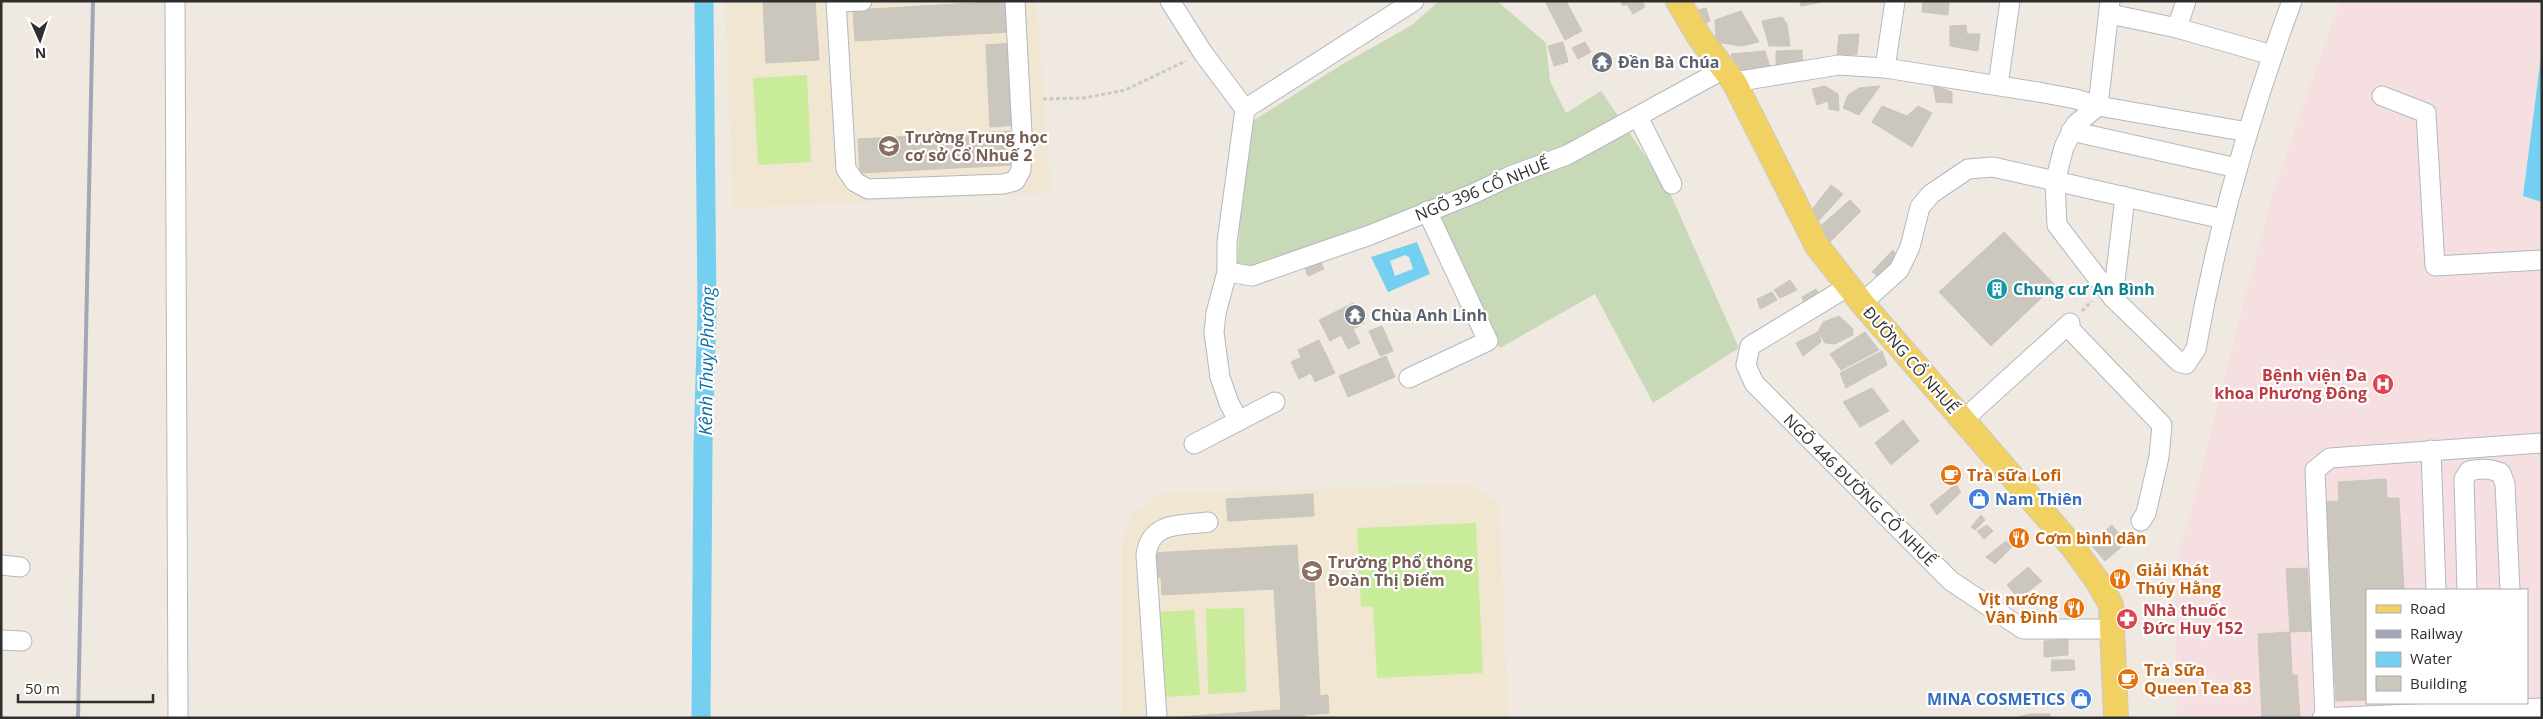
<svg xmlns="http://www.w3.org/2000/svg" width="2543" height="719" font-family="'Open Sans',sans-serif">
<style>
.education{fill:#f0e6d1}
.medical{fill:#f5dfe0;fill-rule:evenodd}
.cemetery{fill:#c8d9b8}
.pitch{fill:#c9ec9a}
.water{fill:#75cff0;fill-rule:evenodd}
.lines{fill:none;stroke-linecap:round;stroke-linejoin:round}
.canal{stroke:#75cff0;stroke-width:19}
.building{fill:#cbc7bf;stroke:#cbc5ba}
.minor-casing{stroke:#b4b7c1;stroke-width:21}
.major-casing{stroke:#c9c9c9;stroke-width:26}
.path{stroke:#c9c9c9;stroke-width:3;stroke-dasharray:4 2.5;stroke-linecap:butt}
.minor{stroke:#fff;stroke-width:19}
.major{stroke:#f2d163;stroke-width:24}
.rail{stroke:#a3a6b8;stroke-width:4}
.labels{text-anchor:middle;dominant-baseline:central;stroke-width:4.5;stroke-linejoin:round;paint-order:stroke}
.worship-label{font-size:16px;font-weight:bold;fill:#5b616d;stroke:#fff;text-anchor:start}
.education-label{font-size:16px;font-weight:bold;fill:#785e54;stroke:#fff;text-anchor:start}
.street-label{font-size:16px;fill:#2e2e2e;stroke:#fff}
.culture-label{font-size:16px;font-weight:bold;fill:#0d838f;stroke:#fff;text-anchor:start}
.health-label{font-size:16px;font-weight:bold;fill:#be3a42;stroke:#fff;text-anchor:end}
.food-label{font-size:16px;font-weight:bold;fill:#c56008;stroke:#fff;text-anchor:start}
.shop-label{font-size:16px;font-weight:bold;fill:#366cbe;stroke:#fff;text-anchor:start}
.water-label{font-size:18px;font-style:italic;fill:#0d6fa3;stroke:#fff}
</style>
<rect width="100%" height="100%" fill="#efe9e1"/>
<g class="education">
<path d="M 725,1 L 1033,1 L 1037,6 L 1051,193 L 733,208 Z"/>
<path d="M 1472,484 L 1499,504 L 1508,718 L 1122,718 L 1122,540 L 1131,515 L 1160,494 Z"/>
</g>
<path class="medical" d="M 2340,1 L 2542,1 L 2542,718 L 2177,718 L 2175,571 L 2271,198 ZM 2367,590 L 2527,590 L 2527,703 L 2367,703 Z"/>
<path class="cemetery" d="M 1439,1 L 1497,1 L 1546,43 L 1550,81 L 1566,113 L 1601,91 L 1669,191 L 1739,348 L 1653,403 L 1595,294 L 1500,348 L 1428,205 L 1247,274 L 1237,268 L 1242,191 L 1251,122 L 1341,65 L 1412,25 Z"/>
<g class="pitch">
<path d="M 807,75 L 811,162 L 758,165 L 753,78 Z"/>
<path d="M 1476,523 L 1483,673 L 1377,678 L 1373,607 L 1361,606 L 1357,528 Z"/>
<path d="M 1244,608 L 1246,692 L 1208,694 L 1206,609 Z"/>
<path d="M 1194,610 L 1200,695 L 1161,697 L 1156,612 Z"/>
</g>
<g class="water">
<path d="M 2542,49 L 2542,202 L 2523,196 Z"/>
<path d="M 1417,242 L 1430,274 L 1388,292 L 1371,257 ZM 1405,255 L 1409,257 L 1413,269 L 1395,276 L 1390,261 Z"/>
</g>
<g class="lines">
<path class="canal" d="M 701,718 L 703,447 L 707,311 L 704,4"/>
</g>
<g class="building">
<path d="M 763,1 L 815,1 L 819,60 L 766,63 Z"/>
<path d="M 1008,1 L 1010,32 L 855,41 L 853,10 Z"/>
<path d="M 1545,1 L 1566,1 L 1582,31 L 1565,40 Z"/>
<path d="M 1621,1 L 1642,1 L 1645,7 L 1633,14 L 1627,4 L 1623,6 Z"/>
<path d="M 1800,1 L 1822,1 L 1822,2 L 1801,6 Z"/>
<path d="M 1923,1 L 1949,1 L 1948,15 L 1922,12 Z"/>
<path d="M 1706,8 L 1710,21 L 1698,26 L 1694,11 Z"/>
<path d="M 1741,11 L 1759,42 L 1741,46 L 1716,42 L 1715,20 Z"/>
<path d="M 1782,17 L 1787,24 L 1790,46 L 1769,46 L 1762,21 Z"/>
<path d="M 1966,25 L 1967,34 L 1980,34 L 1978,51 L 1950,46 L 1950,26 Z"/>
<path d="M 1859,34 L 1857,54 L 1837,55 L 1839,35 Z"/>
<path d="M 1563,42 L 1568,62 L 1554,66 L 1548,46 Z"/>
<path d="M 1585,42 L 1591,52 L 1578,59 L 1572,48 Z"/>
<path d="M 1013,43 L 1017,125 L 990,127 L 986,45 Z"/>
<path d="M 1802,50 L 1803,66 L 1776,67 L 1776,51 Z"/>
<path d="M 1765,51 L 1772,73 L 1739,76 L 1731,54 Z"/>
<path d="M 1933,85 L 1952,92 L 1952,103 L 1936,102 Z"/>
<path d="M 1825,86 L 1838,94 L 1839,111 L 1829,109 L 1828,101 L 1817,105 L 1812,89 Z"/>
<path d="M 1880,86 L 1859,115 L 1843,108 L 1848,95 L 1859,88 Z"/>
<path d="M 1882,106 L 1907,116 L 1918,106 L 1932,113 L 1912,147 L 1872,122 Z"/>
<path d="M 1011,131 L 1013,165 L 860,173 L 858,139 Z"/>
<path d="M 1831,185 L 1843,194 L 1814,226 L 1810,212 Z"/>
<path d="M 1850,200 L 1861,211 L 1826,246 L 1815,231 Z"/>
<path d="M 2004,232 L 2055,285 L 1991,346 L 1939,292 Z"/>
<path d="M 1893,250 L 1899,260 L 1881,278 L 1872,272 Z"/>
<path d="M 1318,256 L 1324,269 L 1308,276 L 1303,263 Z"/>
<path d="M 1790,280 L 1797,290 L 1780,298 L 1774,290 Z"/>
<path d="M 1816,289 L 1820,297 L 1805,306 L 1802,297 Z"/>
<path d="M 1772,292 L 1777,300 L 1760,309 L 1757,299 Z"/>
<path d="M 1353,303 L 1364,323 L 1353,329 L 1360,343 L 1348,349 L 1341,335 L 1330,341 L 1319,320 Z"/>
<path d="M 1839,316 L 1853,329 L 1853,335 L 1835,344 L 1825,343 L 1818,332 L 1823,322 Z"/>
<path d="M 1382,326 L 1393,351 L 1380,356 L 1369,331 Z"/>
<path d="M 1818,332 L 1821,342 L 1803,356 L 1796,343 Z"/>
<path d="M 1865,332 L 1879,350 L 1841,370 L 1830,354 Z"/>
<path d="M 1319,340 L 1335,373 L 1315,382 L 1311,373 L 1299,379 L 1291,362 L 1301,357 L 1298,350 Z"/>
<path d="M 1882,351 L 1887,365 L 1846,388 L 1840,373 Z"/>
<path d="M 1386,356 L 1395,377 L 1348,397 L 1339,376 Z"/>
<path d="M 1872,388 L 1889,411 L 1860,427 L 1843,402 Z"/>
<path d="M 1903,420 L 1919,441 L 1891,465 L 1875,443 Z"/>
<path d="M 2386,479 L 2387,498 L 2399,498 L 2404,590 L 2367,590 L 2367,700 L 2336,701 L 2324,502 L 2339,501 L 2338,482 Z"/>
<path d="M 1956,484 L 1961,492 L 1937,515 L 1930,505 Z"/>
<path d="M 1313,494 L 1314,516 L 1228,521 L 1226,499 Z"/>
<path d="M 1981,515 L 1985,520 L 1975,530 L 1971,527 Z"/>
<path d="M 1987,525 L 1993,531 L 1984,539 L 1977,531 Z"/>
<path d="M 2112,525 L 2126,543 L 2105,561 L 2090,544 Z"/>
<path d="M 2006,541 L 2012,547 L 1995,564 L 1986,557 Z"/>
<path d="M 1297,545 L 1299,580 L 1314,579 L 1320,696 L 1328,695 L 1329,713 L 1305,715 L 1305,718 L 1162,718 L 1281,710 L 1274,589 L 1162,595 L 1161,577 L 1153,578 L 1152,553 Z"/>
<path d="M 2028,567 L 2042,581 L 2019,599 L 2007,585 Z"/>
<path d="M 2307,568 L 2311,631 L 2290,632 L 2286,569 Z"/>
<path d="M 2290,632 L 2292,675 L 2297,675 L 2300,718 L 2262,718 L 2258,634 Z"/>
<path d="M 2068,639 L 2068,655 L 2044,657 L 2044,641 Z"/>
<path d="M 2052,660 L 2074,660 L 2075,670 L 2051,671 Z"/>
<path d="M 2029,714 L 2050,714 L 2051,718 L 2015,718 Z"/>
</g>
<g class="lines">
<g class="minor-casing">
<g id="minor">
<path d="M 175,1 L 178,718"/>
<path d="M 836,1 L 846,169 L 855,182 L 868,189 L 1003,184 L 1015,181 L 1021,170 L 1022,133 L 1015,1"/>
<path d="M 1170,1 L 1203,53 L 1245,109 L 1227,242 L 1227,272 L 1216,313 L 1214,333 L 1220,377 L 1229,403 L 1238,420"/>
<path d="M 2110,1 L 2098,106 L 2076,124 L 2064,147 L 2055,182 L 2057,225 L 2113,298 L 2179,362 L 2186,364 L 2196,349 C 2217,230 2250,114 2292,1"/>
<path d="M 837,2 L 862,1"/>
<path d="M 2110,14 L 2177,28 L 2272,55"/>
<path d="M 2177,28 L 2186,1"/>
<path d="M 1885,68 L 1895,1"/>
<path d="M 1734,82 L 1839,65 L 1885,68 L 2038,92 L 2076,99 L 2098,106 L 2248,132"/>
<path d="M 1998,85 L 2010,1"/>
<path d="M 2382,96 L 2426,113 L 2435,266 L 2542,260"/>
<path d="M 1245,109 L 1414,1"/>
<path d="M 1638,117 L 1672,184"/>
<path d="M 2071,131 L 2237,168"/>
<path d="M 1227,272 L 1252,276 L 1370,235 L 1475,193 L 1510,176 L 1567,155 L 1724,69"/>
<path d="M 1849,286 L 1750,346 L 1746,365 L 1754,383 L 1951,581 L 2023,629 L 2113,629"/>
<path d="M 2113,298 L 2125,197"/>
<path d="M 1862,303 L 1899,270 L 1910,247 L 1920,207 L 1931,194 L 1968,169 L 1993,167 L 2223,219"/>
<path d="M 2067,326 L 2162,425 L 2159,457 L 2146,513 L 2141,521"/>
<path d="M 1409,378 L 1488,341 L 1427,211"/>
<path d="M 1963,420 L 2070,323"/>
<path d="M 1194,444 L 1275,402"/>
<path d="M 2431,450 L 2436,590"/>
<path d="M 1,565 L 20,567"/>
<path d="M 2467,590 L 2464,479 L 2469,471 C 2481,468 2490,468 2501,473 L 2505,484 L 2510,590"/>
<path d="M 1,640 L 22,641"/>
<path d="M 1157,718 L 1146,555 C 1151,521 1179,526 1208,522"/>
<path d="M 2322,718 L 2542,708"/>
<path d="M 2325,718 L 2315,470 L 2330,458 L 2542,443"/>
</g>
</g>
<g class="major-casing">
<path id="major" d="M 1678,1 L 1700,38 L 1734,82 L 1817,246 L 1862,303 L 2072,546 L 2098,582 L 2111,605 L 2116,718"/>
</g>
<g class="path">
<path d="M 1043,99 L 1084,98 L 1125,90 L 1186,61"/>
<path d="M 2082,311 L 2092,301"/>
</g>
<use href="#minor" class="minor"/>
<use href="#major" class="major"/>
<path class="rail" d="M 78,718 L 93,1"/>
</g>
<defs>
<g id="temple-disc" transform="scale(1.125)"><circle r="9.5" fill="#6b7280" stroke="#fff"/><path d="M0-6L5-2H3V0L6.5 2.5H4V6H1.5V3h-3V6H-4V2.5H-6.5L-3 0V-2H-5Z" fill="#fff"/></g>
<g id="school-disc" transform="scale(1.125)"><circle r="9.5" fill="#8d6e63" stroke="#fff"/><path d="M0-5L7-2L0 1L-7-2ZM-4 1L0 2.5L4 1V4Q0 6-4 4Z" fill="#fff"/></g>
<g id="building-disc" transform="scale(1.125)"><circle r="9.5" fill="#0f9aa8" stroke="#fff"/><path d="M-4-6H4V6H1V3H-1V6H-4ZM-2.5-4.3h1.7v1.8h-1.7ZM.8-4.3h1.7v1.8H.8ZM-2.5-1h1.7V.8h-1.7ZM.8-1h1.7V.8H.8Z" fill="#fff"/></g>
<g id="hospital-disc" transform="scale(1.125)"><circle r="9.5" fill="#e0444e" stroke="#fff"/><path d="M-5-5h3v3.5h4V-5h3V5h-3V1.5h-4V5h-3Z" fill="#fff"/></g>
<g id="cafe-disc" transform="scale(1.125)"><circle r="9.5" fill="#e8710a" stroke="#fff"/><path d="M-5.5-4.5H6V0H3Q3 3.5 0 3.5H-2.5Q-5.5 3.5-5.5 0ZM3-3.2v2h1.7v-2ZM-6 4.5H4V6H-6Z" fill="#fff"/></g>
<g id="shop-disc" transform="scale(1.125)"><circle r="9.5" fill="#3f7fe0" stroke="#fff"/><path d="M-5-2.5h2.3a2.7 3.5 0 0 1 5.4 0H5L5.5 6h-11ZM-1.5-2.5h3a1.5 2.3 0 0 0-3 0Z" fill="#fff"/></g>
<g id="restaurant-disc" transform="scale(1.125)"><circle r="9.5" fill="#e8710a" stroke="#fff"/><path d="M-5-6h1v4h1v-4h1v4h1v-4h1v5L-1.5 .5V6h-2V.5L-5-1ZM5-6V6H3V1.5H1.5Q1.5-4 5-6Z" fill="#fff"/></g>
<g id="pharmacy-disc" transform="scale(1.125)"><circle r="9.5" fill="#e0444e" stroke="#fff"/><path d="M-2-6h4v4h4v4h-4v4h-4v-4h-4v-4h4Z" fill="#fff"/></g>
</defs>
<g fill-rule="evenodd">
<use href="#temple-disc" x="1602" y="62"/>
<use href="#school-disc" x="889" y="146"/>
<use href="#building-disc" x="1997" y="289"/>
<use href="#temple-disc" x="1355" y="315"/>
<use href="#hospital-disc" x="2383" y="384"/>
<use href="#cafe-disc" x="1951" y="475"/>
<use href="#shop-disc" x="1979" y="499"/>
<use href="#restaurant-disc" x="2019" y="538"/>
<use href="#school-disc" x="1312" y="571"/>
<use href="#restaurant-disc" x="2120" y="579"/>
<use href="#restaurant-disc" x="2074" y="608"/>
<use href="#pharmacy-disc" x="2127" y="619"/>
<use href="#cafe-disc" x="2128" y="679"/>
<use href="#shop-disc" x="2081" y="699"/>
</g>
<g class="labels">
<g class="worship-label">
<text x="1618" y="62">Đền Bà Chúa</text>
<text x="1371" y="315">Chùa Anh Linh</text>
</g>
<g class="education-label">
<text x="905" y="137">Trường Trung học<tspan x="905" dy="18">cơ sở Cổ Nhuế 2</tspan></text>
<text x="1328" y="562">Trường Phổ thông<tspan x="1328" dy="18">Đoàn Thị Điểm</tspan></text>
</g>
<g class="street-label">
<text transform="translate(1482 189) rotate(-22)">NGÕ 396 CỔ NHUẾ</text>
<text transform="translate(1911 360) rotate(49)">ĐƯỜNG CỔ NHUẾ</text>
<text transform="translate(1860 490) rotate(45)">NGÕ 446 ĐƯỜNG CỔ NHUẾ</text>
</g>
<g class="culture-label">
<text x="2013" y="289">Chung cư An Bình</text>
</g>
<g class="health-label">
<text x="2367" y="375">Bệnh viện Đa<tspan x="2367" dy="18">khoa Phương Đông</tspan></text>
<text x="2143" y="610" text-anchor="start">Nhà thuốc<tspan x="2143" dy="18">Đức Huy 152</tspan></text>
</g>
<g class="food-label">
<text x="1967" y="475">Trà sữa Lofi</text>
<text x="2035" y="538">Cơm bình dân</text>
<text x="2136" y="570">Giải Khát<tspan x="2136" dy="18">Thúy Hằng</tspan></text>
<text x="2058" y="599" text-anchor="end">Vịt nướng<tspan x="2058" dy="18">Vân Đình</tspan></text>
<text x="2144" y="670">Trà Sữa<tspan x="2144" dy="18">Queen Tea 83</tspan></text>
</g>
<g class="shop-label">
<text x="1995" y="499">Nam Thiên</text>
<text x="2065" y="699" text-anchor="end">MINA COSMETICS</text>
</g>
<g class="water-label">
<text transform="translate(706 361) rotate(-89)">Kênh Thuỵ Phương</text>
</g>
</g>
<rect width="2543" height="719" fill="none" stroke="#2e2e2e" stroke-width="5"/>
<rect x="2366" y="589" width="162" height="115" fill="#ffffff" stroke="#ababab"/>
<rect x="2376" y="605" width="25" height="8" fill="#f2d163" stroke="#ababab"/>
<text x="2410" y="614" font-size="15" fill="#2e2e2e">Road</text>
<rect x="2376" y="630" width="25" height="8" fill="#a3a6b8" stroke="#ababab"/>
<text x="2410" y="639" font-size="15" fill="#2e2e2e">Railway</text>
<rect x="2376" y="652" width="25" height="15" fill="#75cff0" stroke="#ababab"/>
<text x="2410" y="664" font-size="15" fill="#2e2e2e">Water</text>
<rect x="2376" y="676" width="25" height="15" fill="#cbc7bf" stroke="#ababab"/>
<text x="2410" y="689" font-size="15" fill="#2e2e2e">Building</text>
<g transform="translate(40 40) rotate(177)" stroke="#ffffff" stroke-width="4" paint-order="stroke">
<path d="M0-4L9 19L0 12L-9 19Z" fill="#2e2e2e"/>
<text y="-8" font-size="14" font-weight="bold" text-anchor="middle" fill="#2e2e2e">N</text>
</g>
<path d="M18 694v8h135v-8" fill="none" stroke="#2e2e2e" stroke-width="2.5"/>
<text x="25" y="694" font-size="15" fill="#2e2e2e" stroke="#ffffff" stroke-width="4" paint-order="stroke">50 m</text>
</svg>
